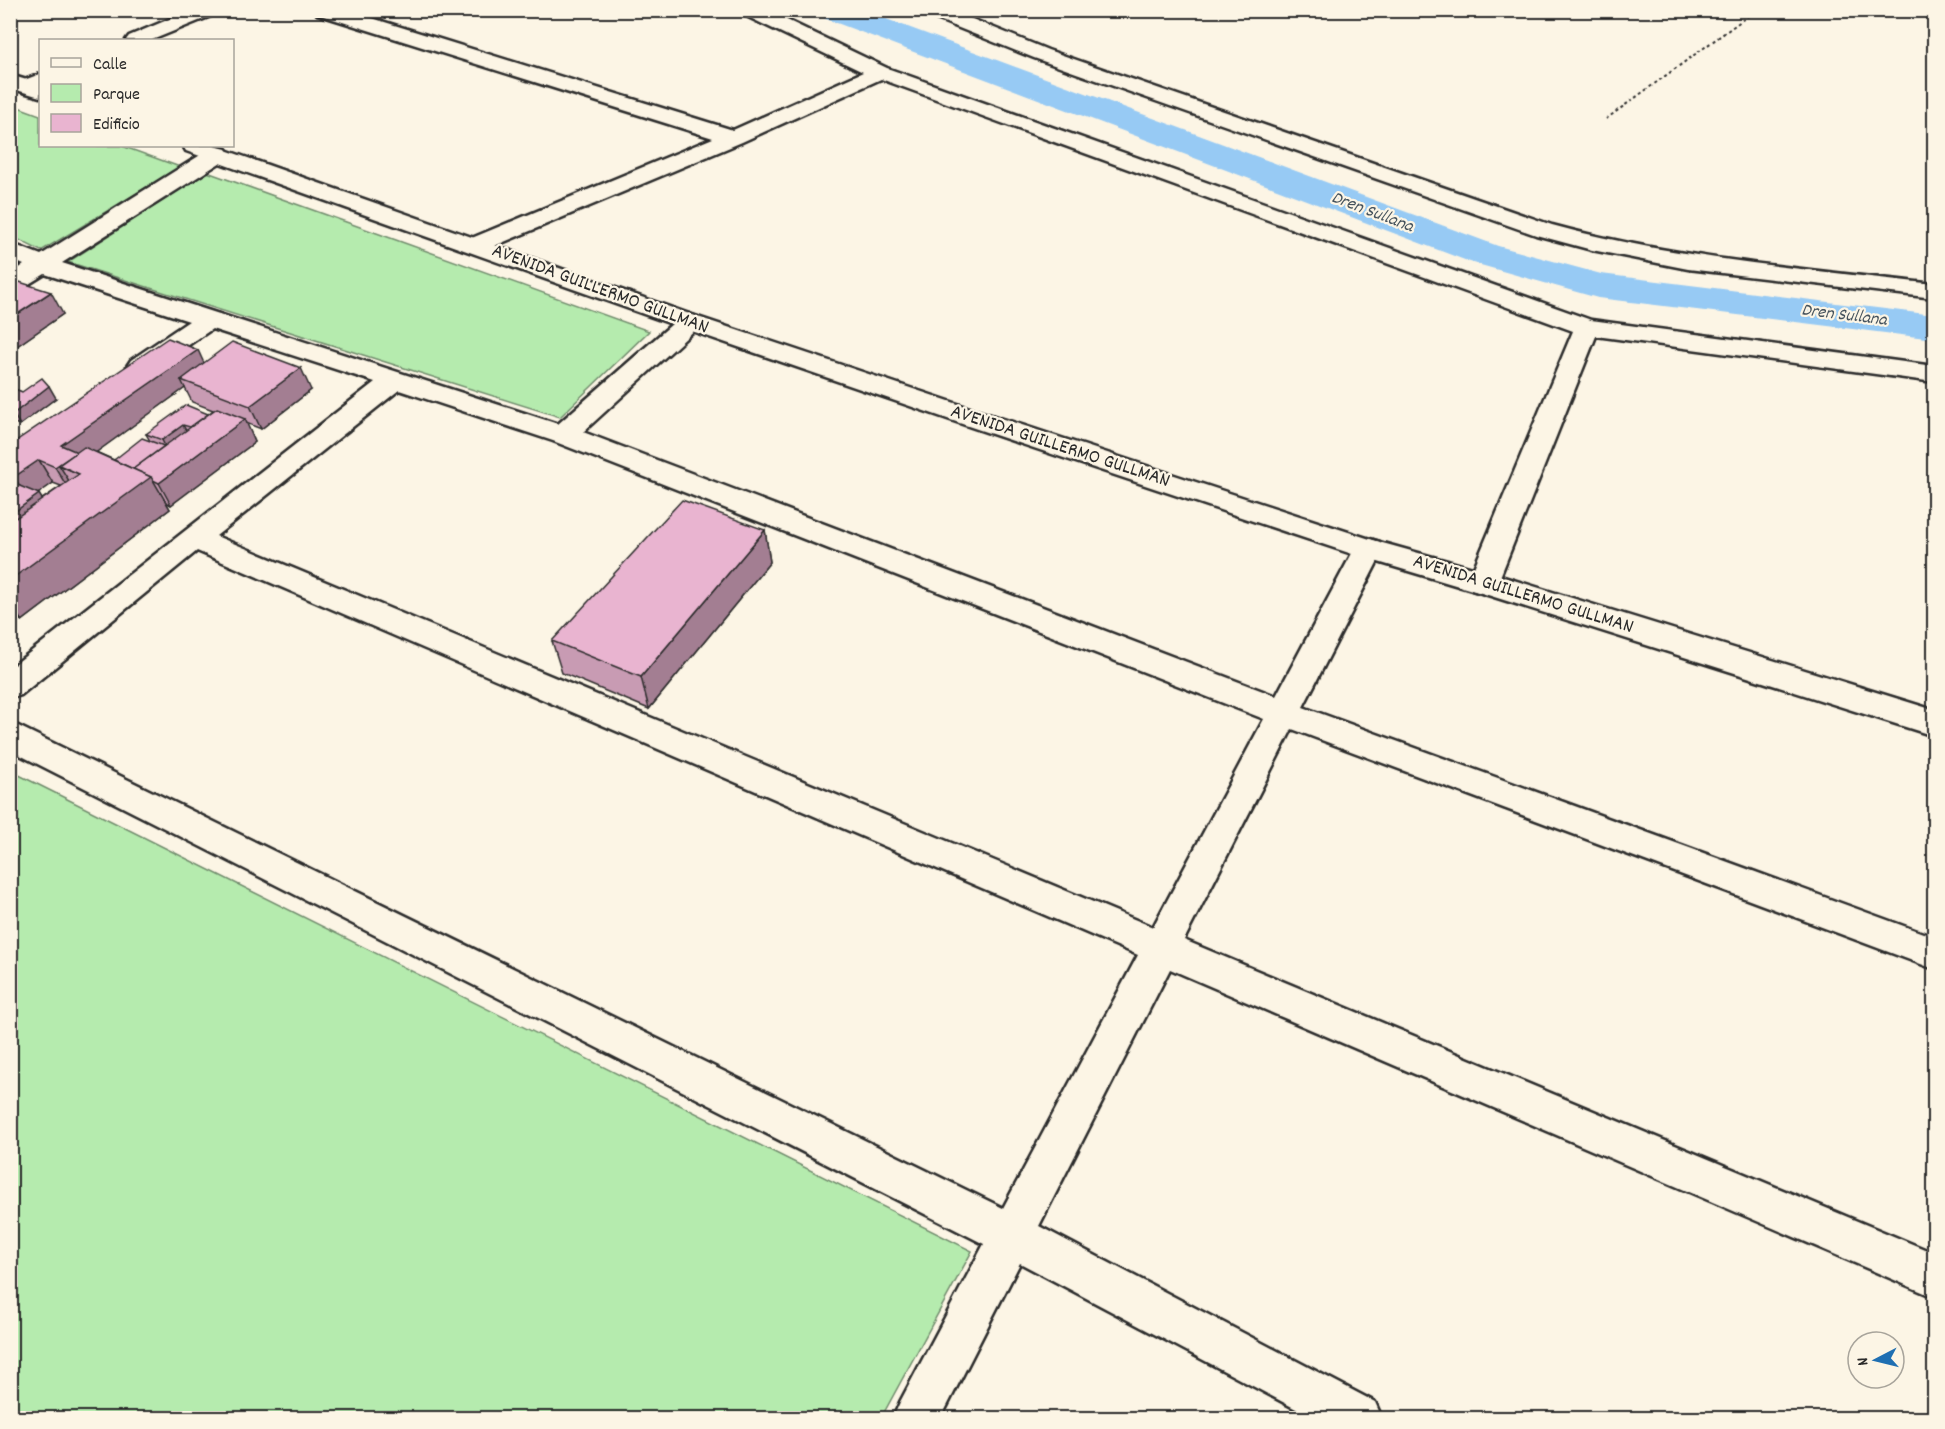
<svg xmlns="http://www.w3.org/2000/svg" width="1945" height="1429" font-family="Dekko,sans-serif">
<style>
.green{fill:#b5ebae;stroke:#708b6c;stroke-width:1.5}
.lines{fill:none;stroke-linecap:round;stroke-linejoin:round}
.canal{fill:#97caf4;fill-rule:evenodd}
.minor-casing{stroke:#2b2b2b;stroke-width:5}
.major-casing{stroke:#2b2b2b;stroke-width:5}
.path{stroke:#2b2b2b;stroke-width:2;stroke-dasharray:3 3;stroke-linecap:butt}
.minor{fill:#fcf5e5;fill-rule:evenodd}
.major{fill:#fcf5e5;fill-rule:evenodd}
.wall{fill:#c89bb3;stroke:#2b2b2b;stroke-width:1.5;fill-rule:evenodd}
.shaded-wall{fill:#a37e92;stroke:#2b2b2b;stroke-width:1.5}
.building{fill:#e9b4d0;stroke:#2b2b2b;stroke-width:1.5}
.labels{text-anchor:middle;dominant-baseline:central;stroke-width:4.5;stroke-linejoin:round;paint-order:stroke}
.far-water-label{font-size:18px;font-style:italic;fill:#46535d;stroke:#fcf5e5}
.street-label{font-size:20px;fill:#2b2b2b;stroke:#fcf5e5}
</style>
<rect width="100%" height="100%" fill="#fcf5e5"/>
<filter id="ink" filterUnits="userSpaceOnUse"><feTurbulence type="fractalNoise" baseFrequency=".0167" numOctaves="2"/><feDisplacementMap in="SourceGraphic" scale="12" xChannelSelector="R" yChannelSelector="G"/><feConvolveMatrix kernelMatrix="1 2 1 2 8 2 1 2 1" color-interpolation-filters="sRGB"/></filter>
<g filter="url(#ink)">
<g class="green">
<path d="M 10,104 L 40,115 L 40,146 L 122,146 L 180,167 L 41,251 L 11,236 Z"/>
<path d="M 207,172 L 649,331 L 560,417 L 68,262 Z"/>
<path d="M 11,771 L 972,1251 L 881,1418 L 11,1418 Z"/>
</g>
<g class="lines">
<path class="canal" d="M 817,10 L 862,10 L 1498,246 L 1601,274 L 1934,315 L 1934,339 L 1598,298 L 1470,262 L 821,17 Z"/>
<g class="minor-casing">
<g id="minor">
<path d="M 191,10 L 218,10 L 216,14 L 152,40 L 126,40 L 129,36 Z"/>
<path d="M 315,10 L 346,10 L 733,130 L 863,72 L 742,14 L 740,10 L 766,10 L 887,68 L 1591,320 L 1934,366 L 1934,382 L 1596,336 L 1498,582 L 1494,590 L 1483,593 L 1472,590 L 1468,582 L 1573,331 L 881,79 L 742,142 L 485,250 L 476,252 L 467,250 L 464,245 L 467,240 L 713,138 L 317,14 Z"/>
<path d="M 922,10 L 950,10 L 1048,50 L 1552,225 C 1677,259 1806,269 1934,284 L 1934,298 L 1688,269 L 1592,250 L 1536,235 L 1034,58 L 924,14 Z"/>
<path d="M 40,74 L 40,87 L 26,92 L 19,90 L 15,86 L 19,82 Z"/>
<path d="M 218,147 L 226,149 L 229,154 L 226,159 L 62,263 L 558,424 L 680,317 L 689,314 L 698,317 L 702,322 L 698,327 L 583,432 L 1276,696 L 1358,542 L 1369,539 L 1380,542 L 1384,549 L 1303,707 L 1934,937 L 1934,969 L 1292,729 L 1184,940 L 1934,1253 L 1934,1297 L 1170,969 L 1039,1226 L 1375,1402 L 1382,1418 L 1313,1418 L 1020,1263 L 941,1418 L 893,1418 L 900,1402 L 984,1244 L 10,750 L 10,722 L 1003,1208 L 1138,955 L 197,551 L 21,695 L 10,698 L 10,668 L 375,382 L 212,329 L 149,372 L 140,374 L 131,372 L 127,366 L 131,360 L 189,321 L 45,274 L 19,290 L 10,292 L 10,274 L 24,265 L 10,259 L 10,243 L 41,255 L 210,149 ZM 399,390 L 553,441 L 1264,719 L 1153,927 L 216,536 Z"/>
</g>
</g>
<g class="major-casing">
<g id="major">
<path d="M 10,75 L 40,84 L 40,97 L 10,88 Z"/>
<path d="M 183,146 L 214,146 L 698,317 L 985,413 L 1379,542 L 1494,574 L 1934,710 L 1934,736 L 1472,590 L 1358,556 L 965,425 L 680,327 L 186,151 Z"/>
</g>
</g>
<path class="path" d="M 1606,119 L 1756,10"/>
<use href="#minor" class="minor"/>
<use href="#major" class="major"/>
</g>
<g class="wall">
<path d="M 10,279 L 63,314 L 17,346 L 10,344 Z"/>
<path d="M 204,363 L 311,390 L 261,429 L 246,423 L 255,442 L 171,505 L 166,502 L 170,509 L 22,621 L 11,615 L 17,625 L 10,630 L 10,445 ZM 185,388 L 192,402 L 213,410 L 208,414 L 146,434 L 150,441 L 114,460 L 96,452 ZM 53,483 L 61,486 L 42,499 L 37,494 Z"/>
<path d="M 10,387 L 22,392 L 56,398 L 20,425 L 10,422 Z"/>
<path d="M 765,530 L 770,562 L 649,709 L 562,673 L 552,641 Z"/>
</g>
<g class="shaded-wall">
<path d="M 51,292 L 63,314 L 17,346 L 10,336 L 10,319 Z"/>
<path d="M 198,350 L 208,372 L 181,380 L 185,388 L 83,462 L 79,474 L 59,465 L 73,487 L 69,490 L 55,467 L 61,445 Z"/>
<path d="M 301,368 L 311,390 L 261,429 L 250,406 Z"/>
<path d="M 49,386 L 56,398 L 20,425 L 13,414 Z"/>
<path d="M 245,419 L 255,442 L 171,505 L 159,483 Z"/>
<path d="M 183,425 L 189,436 L 168,452 L 162,440 Z"/>
<path d="M 174,450 L 153,480 L 170,509 L 22,621 L 10,605 L 10,580 Z"/>
<path d="M 39,460 L 53,483 L 29,500 L 14,477 Z"/>
<path d="M 39,494 L 53,517 L 10,548 L 10,515 Z"/>
<path d="M 765,530 L 770,562 L 649,709 L 641,677 Z"/>
<path d="M 10,615 L 17,625 L 10,630 Z"/>
</g>
<g class="building">
<path d="M 10,279 L 51,292 L 10,319 Z"/>
<path d="M 168,338 L 198,350 L 61,445 L 77,452 L 55,467 L 39,460 L 14,477 L 10,476 L 10,445 Z"/>
<path d="M 232,342 L 301,368 L 250,406 L 181,380 Z"/>
<path d="M 42,378 L 49,386 L 13,414 L 10,413 L 10,387 L 22,392 Z"/>
<path d="M 186,405 L 208,414 L 190,427 L 183,425 L 162,440 L 146,434 Z"/>
<path d="M 217,408 L 245,419 L 159,483 L 153,480 L 151,477 L 133,469 Z"/>
<path d="M 142,438 L 164,446 L 133,469 L 114,460 Z"/>
<path d="M 84,447 L 151,477 L 10,580 L 10,522 L 79,474 L 59,465 Z"/>
<path d="M 10,482 L 39,494 L 10,515 Z"/>
<path d="M 682,500 L 765,530 L 641,677 L 552,641 Z"/>
</g>
</g>
<g class="labels">
<g class="far-water-label">
<text transform="translate(1372 213) rotate(21)">Dren Sullana</text>
<text transform="translate(1844 316) rotate(7)">Dren Sullana</text>
</g>
<g class="street-label">
<text transform="translate(600 290) rotate(20)">AVENIDA GUILLERMO GULLMAN</text>
<text transform="translate(1060 447) rotate(18)">AVENIDA GUILLERMO GULLMAN</text>
<text transform="translate(1523 595) rotate(17)">AVENIDA GUILLERMO GULLMAN</text>
</g>
</g>
<rect width="1945" height="1429" fill="none" stroke="#fcf5e5" stroke-width="36"/>
<rect x="18" y="18" width="1909" height="1393" fill="none" stroke="#2b2b2b" stroke-width="2" filter="url(#ink)"/>
<rect x="39" y="39" width="195" height="108" fill="#fcf5e5" stroke="#a8a49b" stroke-width="1.5"/>
<rect x="51" y="58" width="30" height="9" fill="#fcf5e5" stroke="#a8a49b" stroke-width="1.5"/>
<text x="93" y="69" font-size="18" fill="#2b2b2b">Calle</text>
<rect x="51" y="84" width="30" height="18" fill="#b5ebae" stroke="#a8a49b" stroke-width="1.5"/>
<text x="93" y="99" font-size="18" fill="#2b2b2b">Parque</text>
<rect x="51" y="114" width="30" height="18" fill="#e9b4d0" stroke="#a8a49b" stroke-width="1.5"/>
<text x="93" y="129" font-size="18" fill="#2b2b2b">Edificio</text>
<g transform="translate(1876 1360) rotate(263)"><circle r="28" fill="#fcf5e5" stroke="#a8a49b" stroke-width="1.5"/>
<path d="M0-4.5L10 22L0 15L-10 22Z" fill="#1f6fb2"/>
<text y="-9" font-size="16" font-weight="bold" text-anchor="middle" fill="#2b2b2b">N</text>
</g>
</svg>
